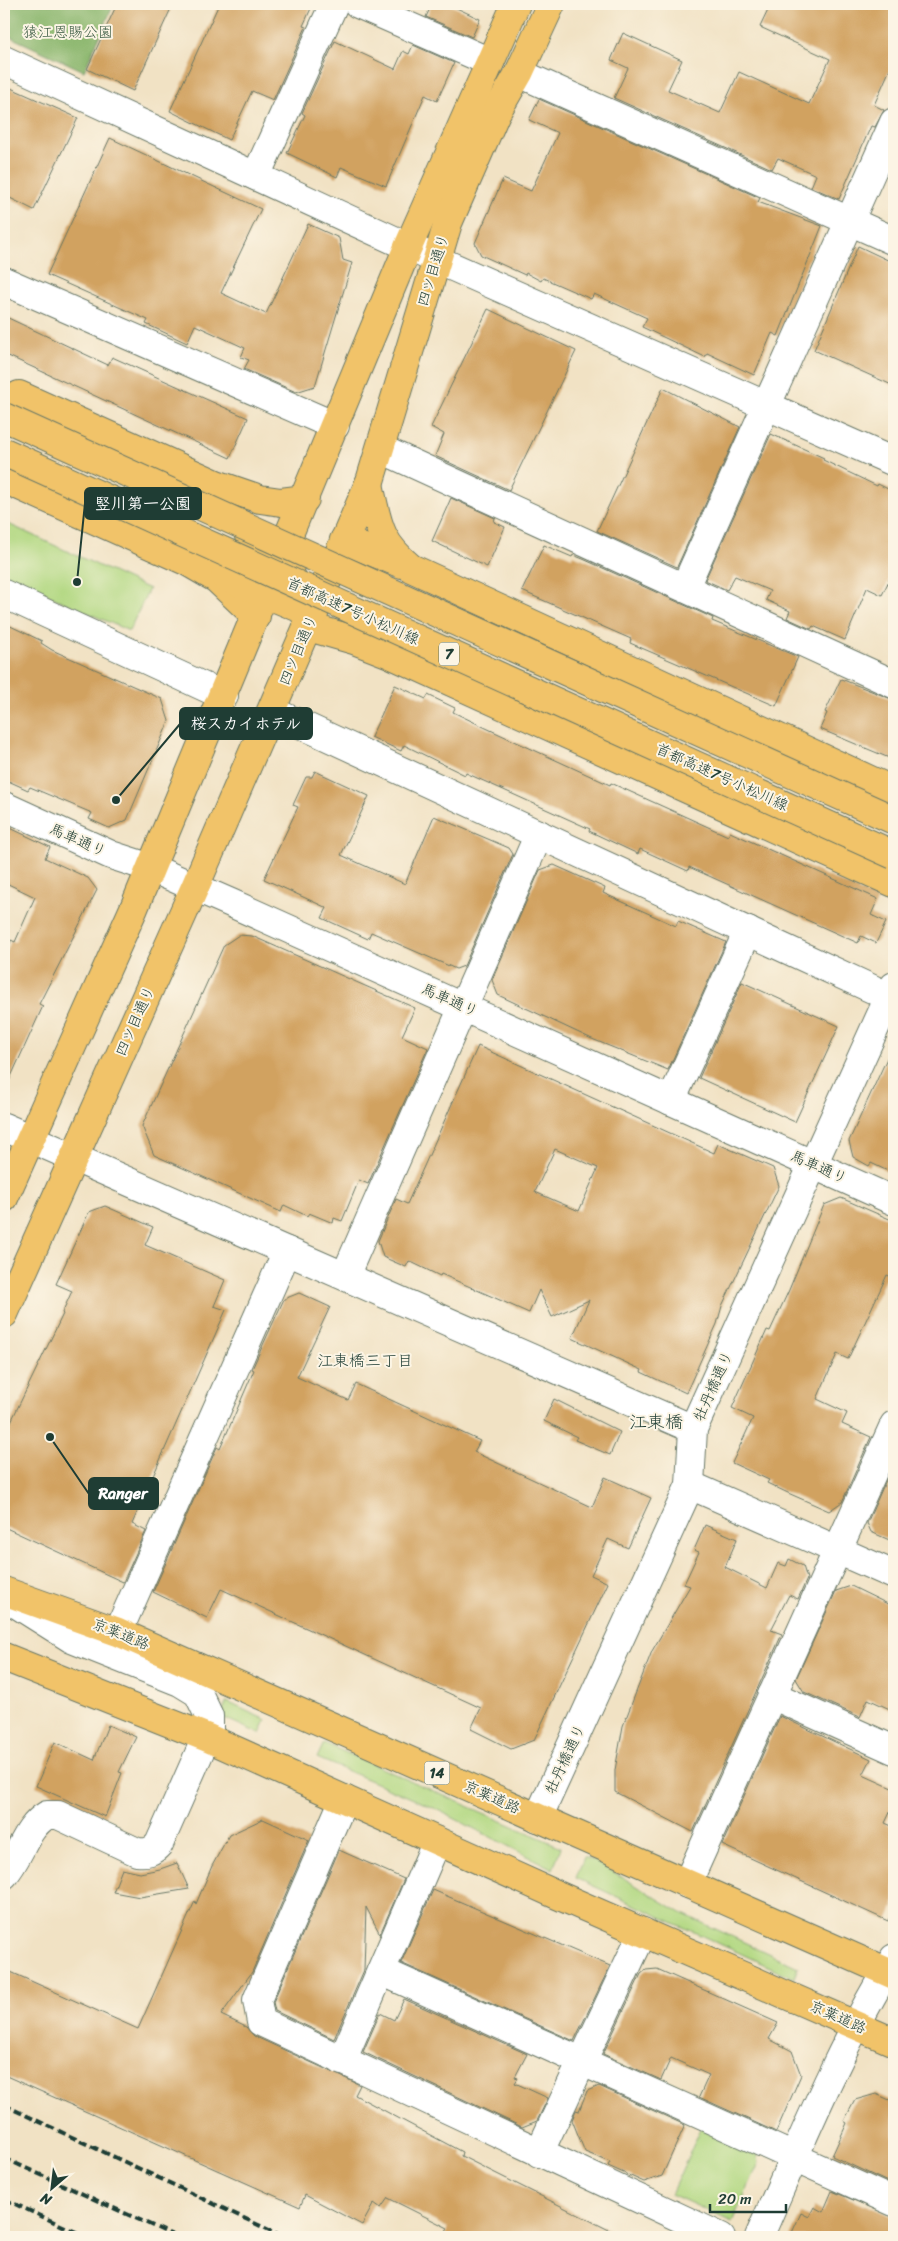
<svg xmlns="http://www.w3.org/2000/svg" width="898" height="2241" font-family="Sriracha,'Klee One',sans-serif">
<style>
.green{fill:#b2d882;stroke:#688a5b}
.forest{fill:#8db870;stroke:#567a52}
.building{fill:#d1a260;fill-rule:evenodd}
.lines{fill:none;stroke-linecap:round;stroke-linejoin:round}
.minor-casing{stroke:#687766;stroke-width:30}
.major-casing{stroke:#687766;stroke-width:30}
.highway-casing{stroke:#687766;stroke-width:30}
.minor{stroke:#fff;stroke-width:28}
.major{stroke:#f1c369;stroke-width:28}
.highway{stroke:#f1c369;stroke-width:28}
.rail{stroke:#1f3d34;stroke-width:4;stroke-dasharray:8 4;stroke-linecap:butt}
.highway-bridge-casing{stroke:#687766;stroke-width:30;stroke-linecap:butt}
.highway-bridge{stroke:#f1c369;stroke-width:28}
.labels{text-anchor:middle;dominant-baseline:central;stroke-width:4;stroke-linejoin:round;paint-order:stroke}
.shield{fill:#fcf5e5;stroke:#617469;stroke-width:1}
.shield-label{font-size:14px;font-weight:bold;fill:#1f3d34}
.park-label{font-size:15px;fill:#3c5c44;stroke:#fcf5e5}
.street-label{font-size:15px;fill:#1f3d34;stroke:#fcf5e5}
.neighbourhood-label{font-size:16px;fill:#1f3d34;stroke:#fcf5e5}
.quarter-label{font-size:18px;fill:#1f3d34;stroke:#fcf5e5}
.leader{fill:none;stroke:#1f3d34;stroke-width:2}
.callout-dot{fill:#1f3d34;stroke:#fcf5e5;stroke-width:2}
.callout{fill:#1f3d34;stroke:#1f3d34;stroke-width:2}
.callout-label{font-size:16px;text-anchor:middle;font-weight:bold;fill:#fff}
</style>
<rect width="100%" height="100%" fill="#fcf5e5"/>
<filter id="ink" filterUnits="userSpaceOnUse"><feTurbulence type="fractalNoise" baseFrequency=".02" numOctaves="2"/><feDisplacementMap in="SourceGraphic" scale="10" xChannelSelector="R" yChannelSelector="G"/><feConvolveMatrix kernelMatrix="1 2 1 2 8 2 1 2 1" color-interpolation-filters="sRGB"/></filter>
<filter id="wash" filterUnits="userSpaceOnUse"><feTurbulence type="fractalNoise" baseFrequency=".0096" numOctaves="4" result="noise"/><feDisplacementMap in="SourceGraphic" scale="20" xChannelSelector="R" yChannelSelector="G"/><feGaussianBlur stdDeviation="1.12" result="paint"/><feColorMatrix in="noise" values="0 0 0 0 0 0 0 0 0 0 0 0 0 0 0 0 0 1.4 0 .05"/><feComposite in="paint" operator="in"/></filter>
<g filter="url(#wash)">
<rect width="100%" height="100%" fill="#f1e2c4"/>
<g class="green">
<path d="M 4,522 L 149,589 L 129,631 L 4,576 Z"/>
<path d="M 227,1702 L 266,1720 L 260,1734 L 220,1716 Z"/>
<path d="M 324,1743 L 561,1847 L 553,1869 L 430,1806 L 317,1758 Z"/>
<path d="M 584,1857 L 597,1862 L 683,1914 L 798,1967 L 794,1978 L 576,1878 Z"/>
<path d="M 702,2126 L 757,2151 L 759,2163 L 732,2222 L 671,2194 Z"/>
</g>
<path class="forest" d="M 4,4 L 114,4 L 84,71 L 4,34 Z"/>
<g id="blocks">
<g class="building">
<path d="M 117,4 L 173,4 L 133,91 L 87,69 Z"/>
<path d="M 219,4 L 313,4 L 303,26 L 306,27 L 273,100 L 252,91 L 229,140 L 170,111 Z"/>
<path d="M 432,4 L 448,4 L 480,19 L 472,37 L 426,17 Z"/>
<path d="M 771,4 L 894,4 L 894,60 L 874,105 L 884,110 L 875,127 L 871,126 L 839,199 L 811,187 L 816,175 L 778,158 L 772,169 L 614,98 L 628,68 L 611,60 L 623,33 L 682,60 L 668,90 L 720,113 L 739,72 L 809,104 L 830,59 L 760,27 Z"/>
<path d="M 335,41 L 395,69 L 403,51 L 409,54 L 413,45 L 454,63 L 437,101 L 425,95 L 386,186 L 341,167 L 337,177 L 287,153 L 305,115 L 302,113 Z"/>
<path d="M 4,85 L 78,118 L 34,210 L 4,195 Z"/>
<path d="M 539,99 L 760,198 L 758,202 L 822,226 L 778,336 L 772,333 L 754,375 L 707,353 L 705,357 L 642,327 L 647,318 L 594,294 L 591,299 L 543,278 L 541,281 L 526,273 L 525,275 L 481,255 L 475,243 L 503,179 L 531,191 L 558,133 L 529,120 Z"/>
<path d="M 110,138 L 261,209 L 221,293 L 266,314 L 308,224 L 339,238 L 343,260 L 352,263 L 315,386 L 296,392 L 244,369 L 249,360 L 241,357 L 245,348 L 195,325 L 187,343 L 146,324 L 148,320 L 47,275 Z"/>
<path d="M 858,246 L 894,263 L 894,386 L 814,350 Z"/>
<path d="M 488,309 L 576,351 L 509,490 L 435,456 L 444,434 L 431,427 Z"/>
<path d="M 4,316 L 108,365 L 112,357 L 248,418 L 230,458 L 4,354 Z"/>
<path d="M 663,388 L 740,427 L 677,567 L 597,531 Z"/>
<path d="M 771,434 L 824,458 L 823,460 L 877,486 L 878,484 L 894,492 L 894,570 L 882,595 L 867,588 L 845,640 L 813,626 L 811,629 L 787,618 L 790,611 L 766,600 L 770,591 L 735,576 L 727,590 L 705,580 Z"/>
<path d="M 451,498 L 495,518 L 494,522 L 505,527 L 487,567 L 432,541 Z"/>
<path d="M 544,545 L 572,557 L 573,555 L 583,559 L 713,618 L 712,621 L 798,657 L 776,706 L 630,643 L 631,639 L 522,591 Z"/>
<path d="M 4,623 L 42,641 L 41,643 L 52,650 L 162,699 L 169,721 L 127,820 L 109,828 L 89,819 L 92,813 L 30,787 L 28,790 L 4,779 Z"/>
<path d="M 841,679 L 894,700 L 894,760 L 820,729 L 827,713 L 825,712 Z"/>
<path d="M 395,685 L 426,699 L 428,695 L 455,708 L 453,712 L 486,728 L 610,785 L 611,783 L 728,836 L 730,832 L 878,899 L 871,915 L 886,922 L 876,943 L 861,936 L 858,943 L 689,867 L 688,871 L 640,849 L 638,854 L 589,831 L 590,829 L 466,773 L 465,775 L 404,745 L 401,751 L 371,737 Z"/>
<path d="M 315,771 L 369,796 L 341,855 L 405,884 L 434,816 L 509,848 L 513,854 L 464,966 L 456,969 L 371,932 L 368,939 L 322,918 L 327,908 L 264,879 L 298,807 L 293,805 L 306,777 L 312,777 Z"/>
<path d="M 4,825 L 50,847 L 45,858 L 88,878 L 97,890 L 39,1004 L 43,1006 L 4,1092 L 4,960 L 11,940 L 15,942 L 35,897 L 4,882 Z"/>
<path d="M 554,865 L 605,888 L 603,893 L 676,926 L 678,921 L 726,942 L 668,1070 L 592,1039 L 498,995 L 492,980 L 540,870 Z"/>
<path d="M 239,935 L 252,936 L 415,1008 L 402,1036 L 428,1048 L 368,1184 L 359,1180 L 342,1221 L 334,1218 L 333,1223 L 309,1213 L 307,1216 L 284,1205 L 281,1212 L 154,1155 L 142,1126 L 224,945 Z"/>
<path d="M 742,982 L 839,1026 L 795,1122 L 699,1078 Z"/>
<path d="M 894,1043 L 894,1174 L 871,1163 L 869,1166 L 853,1157 L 849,1141 Z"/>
<path d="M 478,1046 L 714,1153 L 718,1144 L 773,1168 L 779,1186 L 722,1306 L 717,1324 L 686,1393 L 641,1372 L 642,1370 L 572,1338 L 589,1300 L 552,1317 L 539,1290 L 529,1313 L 441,1274 L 440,1276 L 409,1261 L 406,1267 L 383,1257 L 378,1241 L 396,1199 L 407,1204 ZM 555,1149 L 598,1168 L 579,1211 L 535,1192 Z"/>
<path d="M 841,1198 L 894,1221 L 894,1278 L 887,1275 L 848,1359 L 837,1354 L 817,1399 L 847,1413 L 842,1424 L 871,1437 L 842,1502 L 829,1511 L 788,1493 L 767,1483 L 769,1480 L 732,1463 L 753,1418 L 732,1408 L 767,1330 L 770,1331 L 789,1290 L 824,1205 Z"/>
<path d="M 105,1206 L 153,1227 L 145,1245 L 225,1280 L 214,1306 L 226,1310 L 132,1524 L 146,1531 L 123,1582 L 4,1527 L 4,1436 L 63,1314 L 62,1313 L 72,1291 L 56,1284 L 89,1212 Z"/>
<path d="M 299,1293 L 330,1307 L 297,1377 L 348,1400 L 356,1384 L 480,1441 L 474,1452 L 592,1507 L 605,1477 L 651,1498 L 628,1548 L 608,1539 L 591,1575 L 608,1583 L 534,1740 L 511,1749 L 471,1729 L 481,1708 L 221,1589 L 207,1618 L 153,1592 L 217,1447 L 220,1449 L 254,1370 L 252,1369 L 284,1299 Z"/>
<path d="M 554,1399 L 620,1432 L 610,1455 L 575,1440 L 577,1437 L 544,1421 Z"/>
<path d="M 894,1462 L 894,1542 L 871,1532 L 867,1523 Z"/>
<path d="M 705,1525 L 737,1539 L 725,1567 L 767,1588 L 778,1563 L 786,1566 L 789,1559 L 803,1566 L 807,1579 L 798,1599 L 789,1595 L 771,1630 L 782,1634 L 693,1832 L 615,1792 L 615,1770 L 623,1726 L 652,1651 L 690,1586 L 684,1584 L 699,1552 L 694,1550 Z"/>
<path d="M 851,1586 L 894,1607 L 894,1711 L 868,1699 L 860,1717 L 804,1692 L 796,1679 L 836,1591 Z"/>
<path d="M 780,1716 L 871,1759 L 863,1775 L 894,1789 L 894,1804 L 885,1823 L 894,1827 L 894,1907 L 888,1921 L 722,1845 Z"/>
<path d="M 108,1725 L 136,1737 L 119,1772 L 122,1773 L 105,1817 L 36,1786 L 55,1742 L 94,1760 Z"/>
<path d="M 263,1819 L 309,1840 L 252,1972 L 221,2015 L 246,2027 L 254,2036 L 360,2085 L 355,2095 L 462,2152 L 461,2156 L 623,2237 L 444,2237 L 448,2228 L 388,2198 L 381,2208 L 374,2203 L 362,2225 L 305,2195 L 300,2207 L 4,2075 L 4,1969 L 138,2029 L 195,1901 L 196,1904 L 212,1866 L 229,1835 Z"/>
<path d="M 339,1850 L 404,1879 L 380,1934 L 366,1907 L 364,1970 L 334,2039 L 275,2011 L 273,2002 Z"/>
<path d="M 177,1863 L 189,1889 L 140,1897 L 113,1892 L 122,1869 L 140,1873 L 160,1869 Z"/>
<path d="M 433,1890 L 610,1966 L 574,2041 L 401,1963 Z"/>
<path d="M 657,1969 L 778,2023 L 769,2039 L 792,2051 L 801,2075 L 776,2132 L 699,2097 L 709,2075 L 671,2058 L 661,2080 L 603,2054 L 641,1974 L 646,1970 Z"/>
<path d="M 404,1999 L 527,2054 L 515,2077 L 518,2078 L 515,2083 L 548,2098 L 537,2121 L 522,2127 L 363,2052 L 380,2013 L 394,2020 Z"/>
<path d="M 599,2086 L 685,2125 L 662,2176 L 644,2182 L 608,2166 L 610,2162 L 585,2152 L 572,2120 L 576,2110 L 579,2111 L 587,2091 Z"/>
<path d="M 876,2094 L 894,2102 L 894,2185 L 832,2156 L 847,2123 L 844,2121 L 855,2100 Z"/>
<path d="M 832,2191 L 894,2217 L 894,2237 L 790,2237 L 801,2213 L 809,2217 L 814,2207 L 823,2212 Z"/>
</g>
</g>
</g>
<g filter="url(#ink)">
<use href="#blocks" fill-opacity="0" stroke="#687766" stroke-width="1"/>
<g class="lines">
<g class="minor-casing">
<g id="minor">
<path d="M 358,4 L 490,62"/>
<path d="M 4,60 L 435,259 L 894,462"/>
<path d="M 519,73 L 894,241"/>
<path d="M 256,176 L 334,4"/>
<path d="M 4,281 L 335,426"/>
<path d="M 381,449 L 894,684"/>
<path d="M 685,587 L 894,122"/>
<path d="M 4,594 L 224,696"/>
<path d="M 272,711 L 894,999"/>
<path d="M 4,806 L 111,855 L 151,868 L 231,903 L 894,1201"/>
<path d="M 671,1101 L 748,931"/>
<path d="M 4,1127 L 693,1429"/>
<path d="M 345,1276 L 539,834"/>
<path d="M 690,1485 L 894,1575"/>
<path d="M 118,1632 L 287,1251"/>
<path d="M 772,1695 L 894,1750"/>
<path d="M 344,1799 L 257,2000 L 261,2022 L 721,2237"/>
<path d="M 538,1818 L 690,1485 L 693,1429 L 894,986"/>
<path d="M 4,1875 C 21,1856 25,1828 47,1815 L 58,1815 L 137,1852 C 147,1853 152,1852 159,1844 L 209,1731 L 209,1716 L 198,1693 L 180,1682 L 72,1639 L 7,1598"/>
<path d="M 687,1884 L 894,1425"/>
<path d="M 381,1971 L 894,2202"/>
<path d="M 342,2061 L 437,1841"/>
<path d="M 539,2153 L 643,1932"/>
<path d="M 759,2237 C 801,2142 840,2046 894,1958"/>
</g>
</g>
<g class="major-casing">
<g id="major">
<path d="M 4,1198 L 134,908 L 408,247 L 516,4"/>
<path d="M 4,1314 L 195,887 L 370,481 L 448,223 L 496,113 L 519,73 L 551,4"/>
</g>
</g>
<g class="highway-casing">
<g id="highway">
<path d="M 19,395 L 216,484 L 260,499 L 281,502 L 305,499"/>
<path d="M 4,400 L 43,427"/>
<path d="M 4,479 L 186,561 L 217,579 L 256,616"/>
<path d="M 369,484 C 378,524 378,541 411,568 L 894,791"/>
<path d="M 249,536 C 291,559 296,583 309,627 L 354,640 L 390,654 L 894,883"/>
<path d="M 344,540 L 402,564"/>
<path d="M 225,577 L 314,614"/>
<path d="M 4,1591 L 118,1632 L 170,1655 L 894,1975"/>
<path d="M 4,1657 L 208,1738 L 555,1894 L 894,2042"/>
</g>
</g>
<use href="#minor" class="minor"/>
<use href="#major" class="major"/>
<use href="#highway" class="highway"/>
<g class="rail">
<path d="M 4,2105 L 284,2237"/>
<path d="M 4,2158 L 177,2237"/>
<path d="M 4,2199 L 87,2237"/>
</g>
<g class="highway-bridge-casing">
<g id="highway-bridge">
<path d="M 4,417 L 894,820"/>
<path d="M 4,452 L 894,855"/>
</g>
</g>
<use href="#highway-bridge" class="highway-bridge"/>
</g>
</g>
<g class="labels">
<g class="shield">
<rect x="439" y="642.5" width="20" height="23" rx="4"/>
<rect x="424.5" y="1761.5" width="25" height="23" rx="4"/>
</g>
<g class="shield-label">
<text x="449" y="654">7</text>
<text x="437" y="1773">14</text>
</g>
<g class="park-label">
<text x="68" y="32">猿江恩賜公園</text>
</g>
<g class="street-label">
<text transform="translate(433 270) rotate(-73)">四ツ目通り</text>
<text transform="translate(353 611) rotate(24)">首都高速7号小松川線</text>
<text transform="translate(298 650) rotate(-67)">四ツ目通り</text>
<text transform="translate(722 777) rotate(24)">首都高速7号小松川線</text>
<text transform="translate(78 840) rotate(24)">馬車通り</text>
<text transform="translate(450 1000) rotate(24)">馬車通り</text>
<text transform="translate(135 1021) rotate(-66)">四ツ目通り</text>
<text transform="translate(819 1167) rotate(24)">馬車通り</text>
<text transform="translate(713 1386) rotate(-66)">牡丹橋通り</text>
<text transform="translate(121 1634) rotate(22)">京葉道路</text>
<text transform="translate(565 1759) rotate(-65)">牡丹橋通り</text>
<text transform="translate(492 1797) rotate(24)">京葉道路</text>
<text transform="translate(838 2017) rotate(24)">京葉道路</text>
</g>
<g class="neighbourhood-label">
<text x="365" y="1360">江東橋三丁目</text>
</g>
<g class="quarter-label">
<text x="656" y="1422">江東橋</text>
</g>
</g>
<path class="leader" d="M77 582L85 503M116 800L180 724M50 1437L89 1494"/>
<g class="callout-dot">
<circle cx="77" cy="582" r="5"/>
<circle cx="116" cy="800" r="5"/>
<circle cx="50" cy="1437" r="5"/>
</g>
<g class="callout">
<rect x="85" y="488" width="116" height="31" rx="5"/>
<rect x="180" y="708" width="132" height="31" rx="5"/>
<rect x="89" y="1478" width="69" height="31" rx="5"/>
</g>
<g class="callout-label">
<text x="143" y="509">竪川第一公園</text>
<text x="246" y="729">桜スカイホテル</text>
<text x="123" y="1499">Ranger</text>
</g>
<rect width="898" height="2241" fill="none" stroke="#fcf5e5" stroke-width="20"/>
<g transform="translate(52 2188) rotate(208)" stroke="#fcf5e5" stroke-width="4" paint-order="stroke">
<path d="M0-4L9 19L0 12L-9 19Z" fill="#1f3d34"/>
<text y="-8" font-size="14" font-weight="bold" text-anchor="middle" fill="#1f3d34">N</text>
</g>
<path d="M710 2204v8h76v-8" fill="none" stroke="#1f3d34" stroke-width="2.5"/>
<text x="718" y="2204" font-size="15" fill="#1f3d34" stroke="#fcf5e5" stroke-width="4" paint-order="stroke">20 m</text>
</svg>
